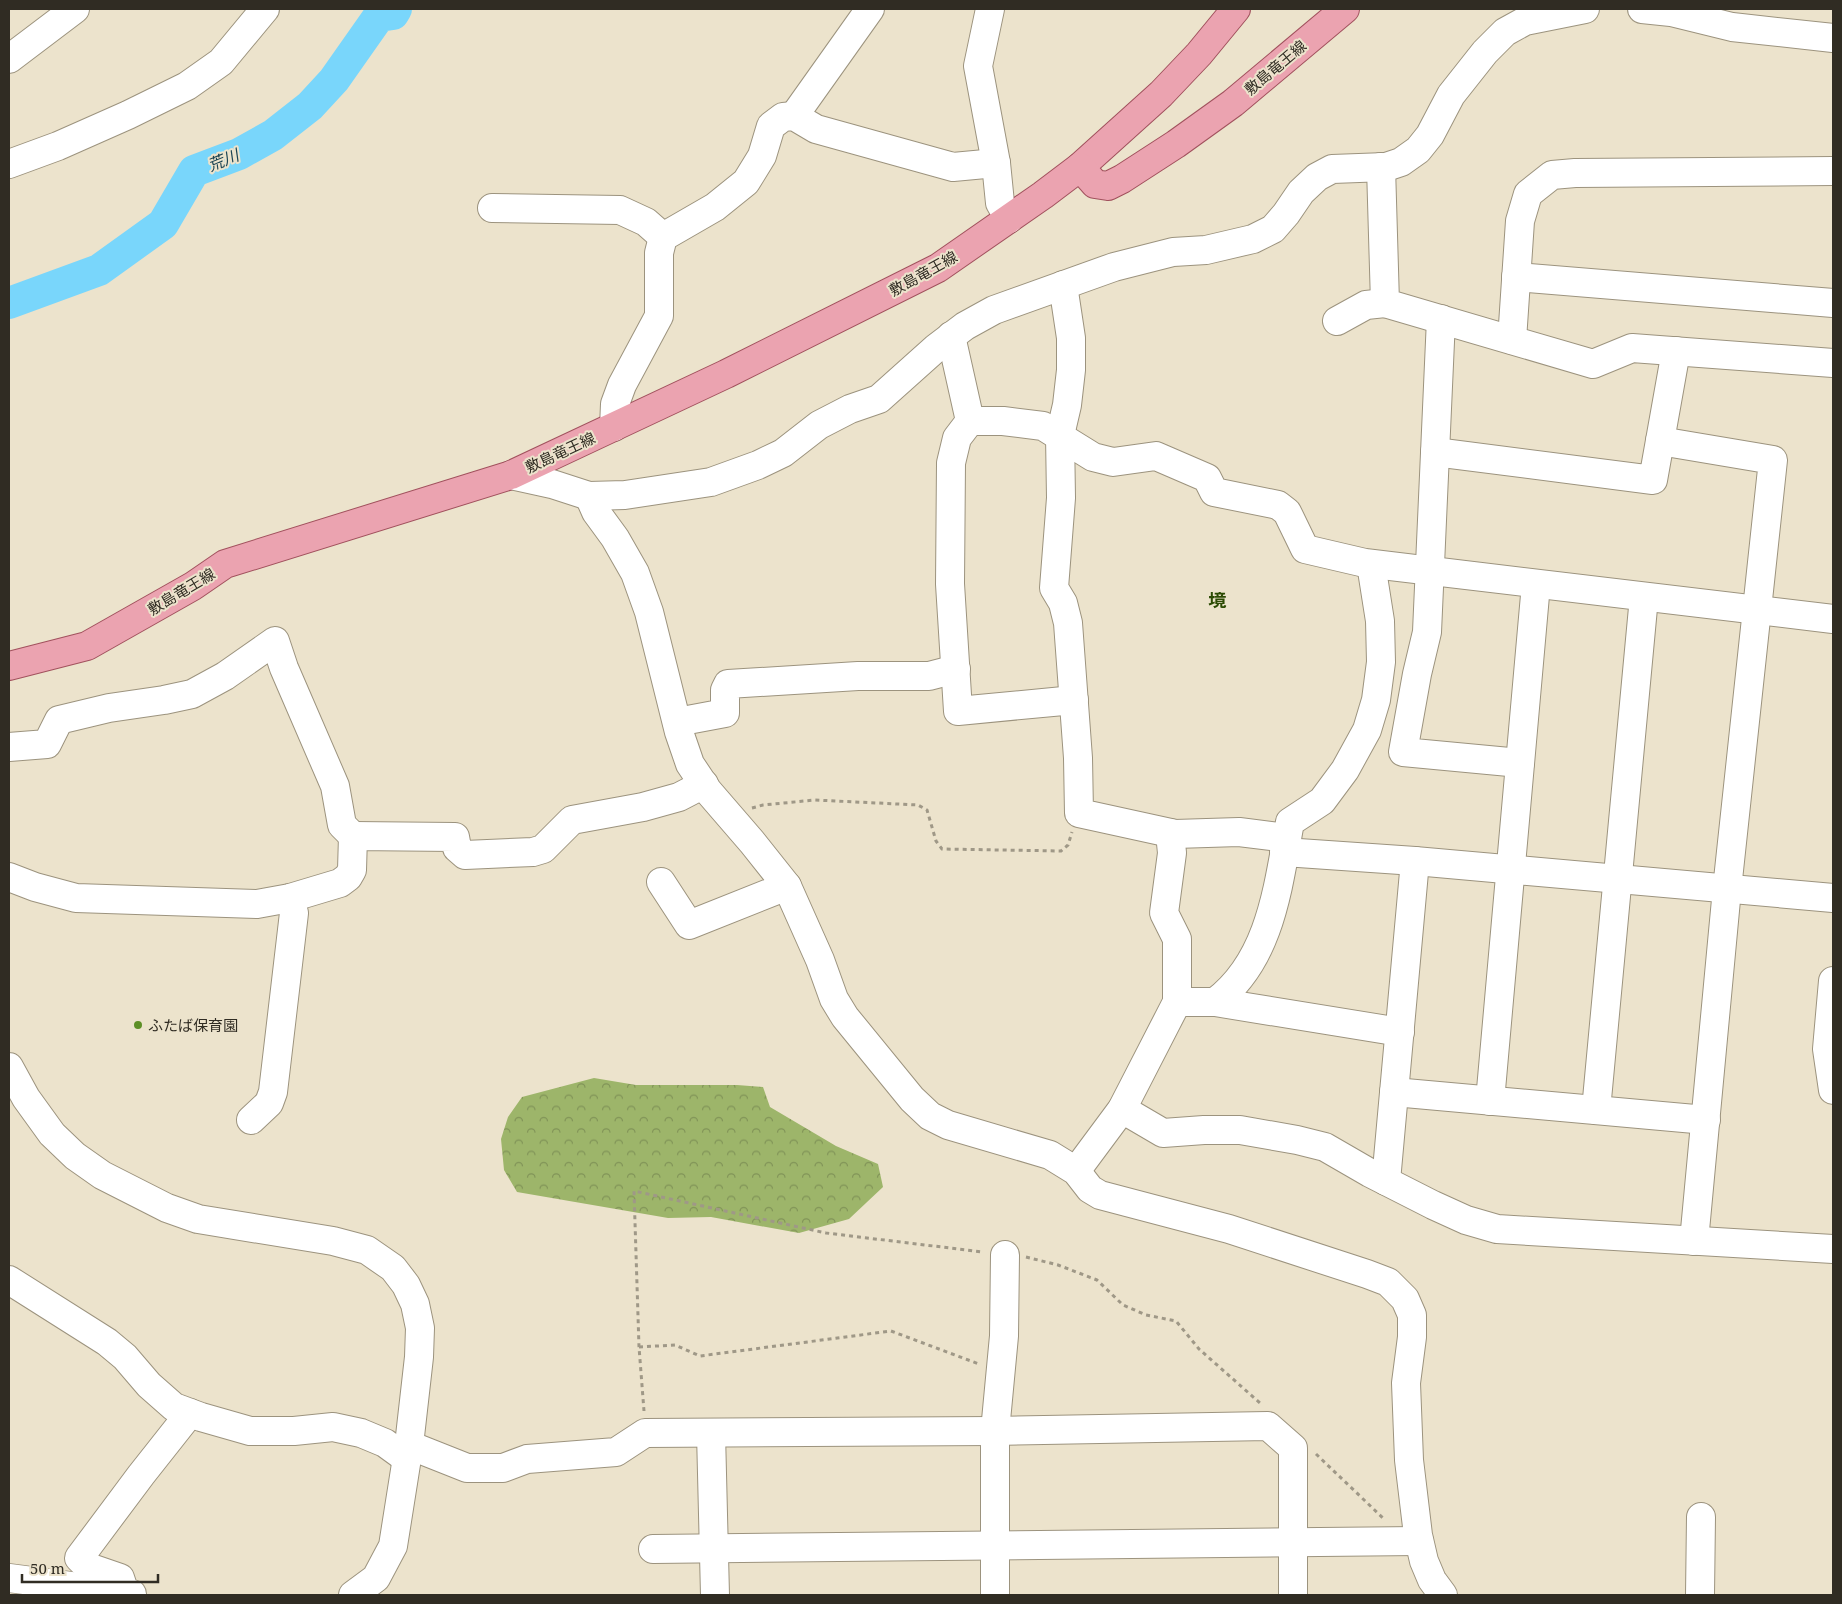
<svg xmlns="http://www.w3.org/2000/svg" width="1842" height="1604" font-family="'Noto Serif','Noto Sans JP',serif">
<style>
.forest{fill:url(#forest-crowns)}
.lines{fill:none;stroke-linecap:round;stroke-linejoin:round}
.river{stroke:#79d6fb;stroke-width:32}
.minor-casing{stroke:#9c937e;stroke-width:30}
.major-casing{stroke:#a1515d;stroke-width:30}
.path{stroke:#9f9887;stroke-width:3;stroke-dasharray:4 4;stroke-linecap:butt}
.minor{stroke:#fff;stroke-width:28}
.major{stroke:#eba3b0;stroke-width:28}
.poi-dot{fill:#5d8f26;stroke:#ece3cc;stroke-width:2}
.labels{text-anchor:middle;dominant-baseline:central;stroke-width:4;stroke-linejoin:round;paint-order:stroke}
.street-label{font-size:15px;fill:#302c23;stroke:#ece3cc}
.poi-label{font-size:15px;fill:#302c23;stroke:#ece3cc;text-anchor:start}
.water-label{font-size:16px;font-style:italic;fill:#1a4353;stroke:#ece3cc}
.quarter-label{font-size:18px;font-weight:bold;fill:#2c4b04;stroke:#ece3cc}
</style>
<defs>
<pattern id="forest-crowns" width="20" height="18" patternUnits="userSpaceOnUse" patternTransform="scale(1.25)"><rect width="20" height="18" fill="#9db56a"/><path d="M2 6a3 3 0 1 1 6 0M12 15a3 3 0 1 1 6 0" fill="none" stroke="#809357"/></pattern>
</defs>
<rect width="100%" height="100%" fill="#ece3cc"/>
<path class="forest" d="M 594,1078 L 636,1085 L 737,1085 L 763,1087 L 770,1107 L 836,1146 L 878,1164 L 883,1187 L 849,1219 L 799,1233 L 711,1217 L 668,1218 L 517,1192 L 504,1170 L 501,1139 L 508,1117 L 522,1097 Z"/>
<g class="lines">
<path class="river" d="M 9,303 L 99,270 L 163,224 L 194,171 L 239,154 L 273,135 L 310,106 L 334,80 L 379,16 L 393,14 L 396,9"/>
<g class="minor-casing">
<g id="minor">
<path d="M 990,9 L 978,66 L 996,163 L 1000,203 L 1009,219"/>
<path d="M 1642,9 L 1671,12 L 1732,27 L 1833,38"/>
<path d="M 9,59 L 75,9"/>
<path d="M 794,116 L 870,9"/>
<path d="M 9,164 L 58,146 L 128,115 L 187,86 L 221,62 L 265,9"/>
<path d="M 1381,167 L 1385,303 L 1593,364 L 1632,348 L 1833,363"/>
<path d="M 492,208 L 620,210 L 646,222 L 663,237"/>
<path d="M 1516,277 L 1833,303"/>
<path d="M 1063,285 L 1071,338 L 1071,370 L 1067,405 L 1060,435 L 1061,498 L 1054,588 L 1063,603 L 1068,623 L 1078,758 L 1079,813 L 1175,834 L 1239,832 L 1286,838"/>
<path d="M 1441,319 L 1427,632 L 1417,674 L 1403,752 L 1520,763"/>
<path d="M 1337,321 L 1366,305 L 1385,303"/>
<path d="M 951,336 L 970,421 L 957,438 L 951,463 L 950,584 L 958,711 L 1074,700"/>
<path d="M 1512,340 L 1520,221 L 1528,194 L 1552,175 L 1575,173 L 1833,171"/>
<path d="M 970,421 L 1003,421 L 1043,426 L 1093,457 L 1113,462 L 1156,456 L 1207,478 L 1214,492 L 1278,505 L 1287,512 L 1305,549 L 1365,563 L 1833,619"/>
<path d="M 614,427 L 615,404 L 622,385 L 659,316 L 659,253 L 663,237 L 715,207 L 746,182 L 762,156 L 771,126 L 783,117 L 794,116 L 816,129 L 953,167 L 996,163"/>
<path d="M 1660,441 L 1773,460 L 1727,889 L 1694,1241"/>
<path d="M 1435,452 L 1653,480 L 1676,351"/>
<path d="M 511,475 L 552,484 L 589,496 L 625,495 L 711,482 L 758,465 L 783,453 L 819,425 L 850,409 L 879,399 L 936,348 L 965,326 L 994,310 L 1114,267 L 1173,252 L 1206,250 L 1253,239 L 1273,229 L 1286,214 L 1301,192 L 1317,177 L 1332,169 L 1386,167 L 1401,162 L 1418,150 L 1430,135 L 1451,95 L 1485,52 L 1505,32 L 1525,21 L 1585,9"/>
<path d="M 589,496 L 596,512 L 615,538 L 635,573 L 649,612 L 679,732 L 690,764 L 708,791 L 752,842 L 787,886 L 820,960 L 834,999 L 845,1017 L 912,1099 L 930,1116 L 948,1125 L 1050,1155 L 1076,1171 L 1090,1189 L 1100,1195 L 1229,1229 L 1367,1274 L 1388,1282 L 1405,1299 L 1412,1315 L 1412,1337 L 1406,1383 L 1409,1460 L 1418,1535 L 1424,1561 L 1432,1580 L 1443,1595"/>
<path d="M 677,722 L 725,713 L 725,690 L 728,684 L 858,676 L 929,676 L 956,669"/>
<path d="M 9,747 L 47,744 L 59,720 L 109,708 L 164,700 L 192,694 L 225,676 L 275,641 L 284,668 L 335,786 L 342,825 L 353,836"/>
<path d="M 1170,833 L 1172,853 L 1164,913 L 1177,939 L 1177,1002"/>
<path d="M 1284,852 L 1415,861 L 1833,898"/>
<path d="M 9,877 L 35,887 L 76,898 L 257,904 L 290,898 L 340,883 L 348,877 L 352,870 L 353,836 L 455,837 L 457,848 L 465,855 L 533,852 L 543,849 L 572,820 L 643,807 L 679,797 L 704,784"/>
<path d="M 661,882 L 689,925 L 787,886"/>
<path d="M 1833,981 L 1827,1049 L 1833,1090"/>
<path d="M 1215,1002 L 1400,1032"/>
<path d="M 9,1067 L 26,1098 L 52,1134 L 75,1156 L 102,1175 L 167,1208 L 198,1219 L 333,1241 L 367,1250 L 393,1268 L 406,1285 L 415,1304 L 420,1328 L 419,1357 L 409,1445 L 393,1546 L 376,1578 L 353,1595"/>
<path d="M 1394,1092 L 1706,1120"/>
<path d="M 1490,1101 L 1536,584"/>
<path d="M 1122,1109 L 1163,1133 L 1204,1130 L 1240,1130 L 1297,1140 L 1325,1147 L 1370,1173 L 1433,1205 L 1466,1220 L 1497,1229 L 1833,1249"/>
<path d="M 1596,1110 L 1644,597"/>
<path d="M 251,1120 L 269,1103 L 273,1092 L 294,913 L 290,898"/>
<path d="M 1076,1171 L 1122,1109 L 1177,1002 L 1215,1002 C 1271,960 1278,886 1290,822 L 1322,801 L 1345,770 L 1367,730 L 1376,700 L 1381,662 L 1380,621 L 1371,564"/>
<path d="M 1386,1181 L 1415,861"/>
<path d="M 9,1280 L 107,1342 L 125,1357 L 149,1385 L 174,1407 L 201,1417 L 250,1431 L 294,1431 L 333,1427 L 361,1433 L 385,1443 L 407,1459"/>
<path d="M 711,1433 L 715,1595"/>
<path d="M 409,1445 L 467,1468 L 503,1468 L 527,1459 L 616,1452 L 645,1433 L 995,1431 L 1268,1426 L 1293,1448 L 1293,1595"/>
<path d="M 653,1549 L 1419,1541"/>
<path d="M 9,1578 L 132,1594"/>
<path d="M 125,1593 L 120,1578 L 88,1567 L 79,1558 L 141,1475 L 190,1413"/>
<path d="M 995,1595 L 995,1431 L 1004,1336 L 1005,1255"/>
<path d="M 1700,1595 L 1701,1517"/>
</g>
</g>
<g class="major-casing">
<g id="major">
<path d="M 1080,167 L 1161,94 L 1199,54 L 1236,9"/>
<path d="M 9,666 L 87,646 L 193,586 L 225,564 L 511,475 L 726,374 L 938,268 L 1043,195 L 1080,167 L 1095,184 L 1108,186 L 1122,179 L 1176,144 L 1233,103 L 1345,9"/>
</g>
</g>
<g class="path">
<path d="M 752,808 L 763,805 L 815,800 L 918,805 L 927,810 L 936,841 L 942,849 L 1061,851 L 1068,845 L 1072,832"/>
<path d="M 1026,1257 L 1058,1265 L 1097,1280 L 1123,1305 L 1146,1315 L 1176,1321 L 1199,1349 L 1260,1403"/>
<path d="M 639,1347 L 675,1345 L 700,1356 L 891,1331 L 979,1364"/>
<path d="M 644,1411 L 639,1347 L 634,1191 L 826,1233 L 983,1252"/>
<path d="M 1316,1454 L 1384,1519"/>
</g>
<use href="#minor" class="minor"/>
<use href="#major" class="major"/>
</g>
<circle class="poi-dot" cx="138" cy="1025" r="5"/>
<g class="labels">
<g class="street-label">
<text transform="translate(1275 67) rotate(-40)">敷島竜王線</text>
<text transform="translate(923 273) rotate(-29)">敷島竜王線</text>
<text transform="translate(560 452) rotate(-25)">敷島竜王線</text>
<text transform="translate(181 591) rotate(-31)">敷島竜王線</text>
</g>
<g class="poi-label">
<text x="148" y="1025">ふたば保育園</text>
</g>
<g class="water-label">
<text transform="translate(223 160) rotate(-22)">荒川</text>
</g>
<g class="quarter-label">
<text x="1217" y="600">境</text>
</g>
</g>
<rect width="1842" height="1604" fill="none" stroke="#302c23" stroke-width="20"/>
<path d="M22 1574v8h136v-8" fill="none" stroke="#302c23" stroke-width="2.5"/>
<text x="30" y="1574" font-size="15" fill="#302c23" stroke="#ece3cc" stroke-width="4" paint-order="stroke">50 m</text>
</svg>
